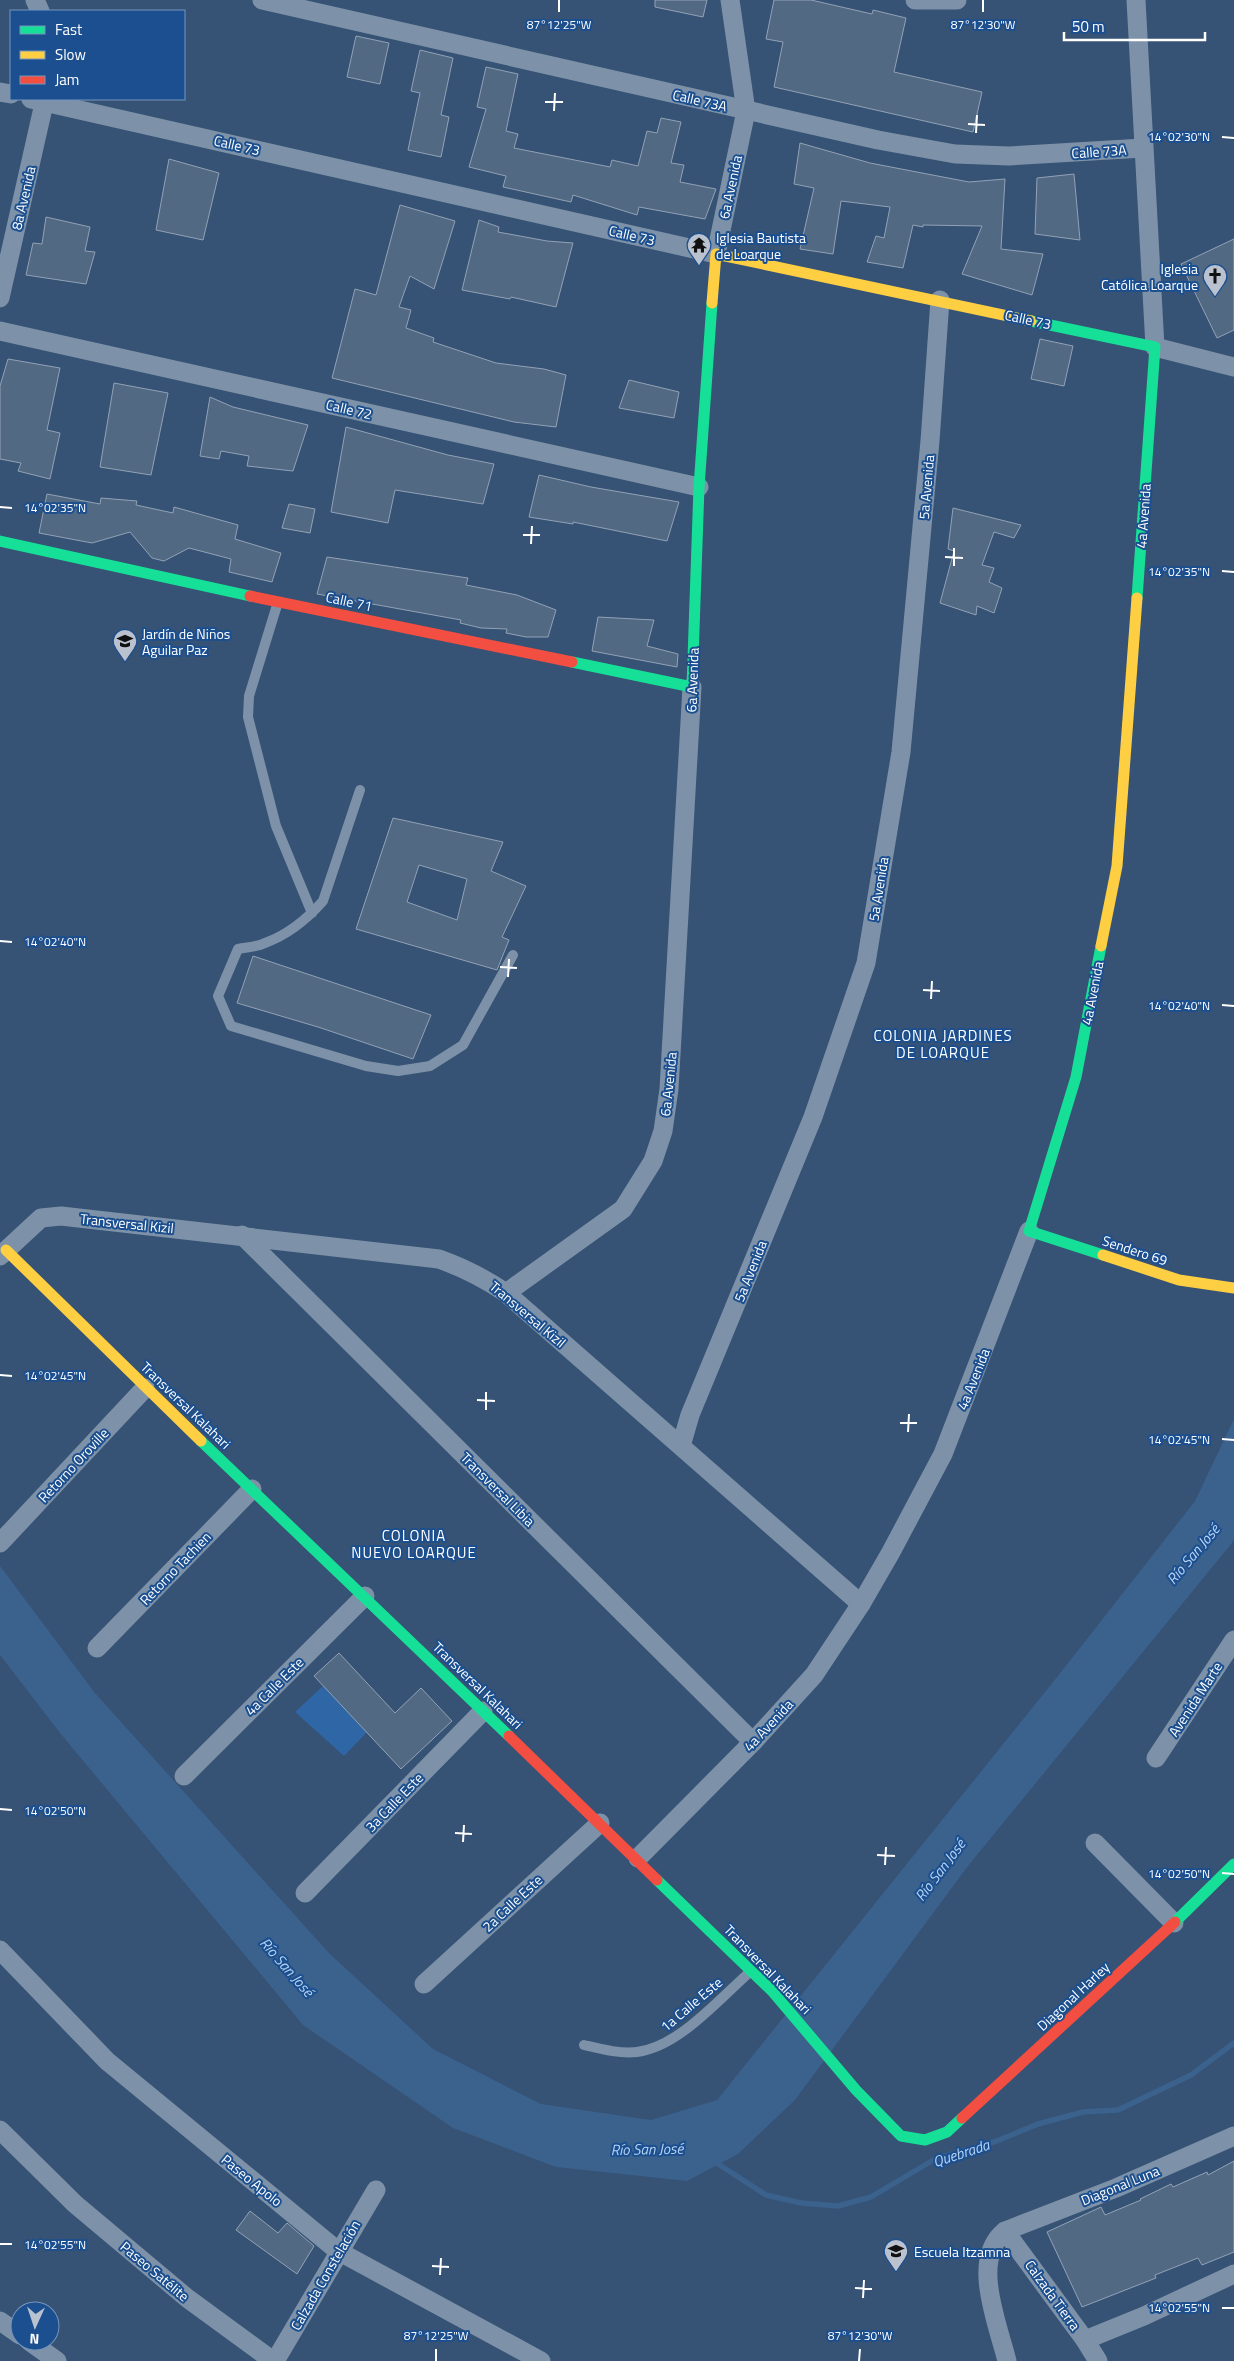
<svg xmlns="http://www.w3.org/2000/svg" width="1234" height="2361" font-family="'Titillium Web',sans-serif">
<style>
.green{fill:#2f66a5}
.water{fill:#3b618d}
.lines{fill:none;stroke-linecap:round;stroke-linejoin:round}
.stream{stroke:#3b618d;stroke-width:5.5}
.building{fill:#526984;stroke:#92a2b6;fill-rule:evenodd}
.lane{stroke:#7d92a8;stroke-width:10}
.street{stroke:#7d92a8;stroke-width:19}
.fast{stroke:#16e098;stroke-width:11}
.slow{stroke:#ffcf43;stroke-width:11}
.jam{stroke:#f24e42;stroke-width:11}
.ticks{fill:none;stroke:#fff;stroke-width:2}
.labels{text-anchor:middle;dominant-baseline:central;stroke-width:4;stroke-linejoin:round;paint-order:stroke}
.street-label{font-size:14px;fill:#fff;stroke:#1b4f8f}
.poi-label{font-size:14px;fill:#fff;stroke:#1b4f8f;text-anchor:start}
.neighbourhood-label{font-size:15px;letter-spacing:1px;fill:#fff;stroke:#1b4f8f}
.water-label{font-size:15px;font-style:italic;fill:#b5d3f5;stroke:#1b4f8f}
.ticks-label{font-size:12px;text-anchor:middle;fill:#fff;stroke:#1b4f8f;stroke-width:4;stroke-linejoin:round;paint-order:stroke}
</style>
<rect width="100%" height="100%" fill="#365274"/>
<path class="green" d="M 323,1686 L 370,1729 L 344,1756 L 295,1712 Z"/>
<path class="water" d="M 1234,1419 L 1234,1539 L 1232,1543 L 968,1866 L 795,2100 L 738,2154 L 687,2181 L 556,2167 L 453,2128 L 303,2025 L 60,1733 L 0,1655 L 0,1566 L 95,1693 L 329,1953 L 433,2049 L 541,2104 L 651,2120 L 717,2100 L 1065,1667 L 1195,1501 Z"/>
<g class="lines">
<path class="stream" d="M 712,2160 L 766,2195 L 801,2203 L 838,2206 L 871,2197 L 935,2159 L 994,2142 L 1038,2124 L 1083,2112 L 1118,2110 L 1191,2075 L 1234,2043"/>
</g>
<g class="building">
<path d="M 655,0 L 707,0 L 703,17 L 655,7 Z"/>
<path d="M 774,0 L 811,0 L 872,14 L 873,10 L 906,18 L 894,72 L 982,92 L 973,132 L 774,87 L 783,42 L 766,39 Z"/>
<path d="M 356,36 L 389,43 L 380,84 L 347,77 Z"/>
<path d="M 420,50 L 453,58 L 441,115 L 449,117 L 441,157 L 408,150 L 420,93 L 411,91 Z"/>
<path d="M 486,67 L 518,74 L 506,131 L 518,134 L 514,148 L 610,167 L 612,160 L 638,166 L 647,131 L 657,133 L 661,118 L 681,122 L 671,163 L 684,165 L 680,182 L 716,189 L 705,219 L 639,207 L 637,215 L 573,195 L 571,202 L 503,187 L 506,176 L 469,167 L 486,109 L 477,107 Z"/>
<path d="M 800,143 L 870,163 L 969,182 L 1005,179 L 1001,249 L 1043,254 L 1032,295 L 962,274 L 982,226 L 923,225 L 923,227 L 913,225 L 903,268 L 867,262 L 876,236 L 884,238 L 890,207 L 841,201 L 833,254 L 800,249 L 814,188 L 794,184 Z"/>
<path d="M 169,159 L 219,173 L 203,240 L 156,230 Z"/>
<path d="M 1074,174 L 1080,240 L 1035,234 L 1037,178 Z"/>
<path d="M 400,205 L 455,221 L 434,289 L 410,276 L 399,307 L 411,310 L 406,328 L 434,338 L 433,342 L 496,363 L 544,369 L 566,375 L 556,427 L 514,422 L 332,378 L 355,289 L 376,295 Z"/>
<path d="M 46,217 L 90,227 L 85,251 L 95,252 L 86,284 L 26,275 L 33,243 L 42,244 Z"/>
<path d="M 479,220 L 499,227 L 498,232 L 547,241 L 573,243 L 556,307 L 511,297 L 510,299 L 462,290 Z"/>
<path d="M 1234,239 L 1234,330 L 1217,338 L 1181,264 Z"/>
<path d="M 1040,339 L 1073,346 L 1064,386 L 1031,379 Z"/>
<path d="M 8,359 L 60,368 L 47,430 L 60,433 L 50,479 L 18,471 L 21,463 L 0,459 L 0,386 Z"/>
<path d="M 629,380 L 679,392 L 674,418 L 619,408 Z"/>
<path d="M 114,383 L 168,393 L 151,475 L 100,467 Z"/>
<path d="M 210,397 L 233,407 L 308,425 L 293,471 L 247,466 L 249,456 L 221,451 L 219,459 L 200,456 Z"/>
<path d="M 346,427 L 448,455 L 494,464 L 483,504 L 395,490 L 388,523 L 331,512 Z"/>
<path d="M 539,475 L 591,487 L 679,502 L 667,541 L 573,522 L 573,524 L 529,517 Z"/>
<path d="M 47,494 L 100,504 L 101,498 L 137,501 L 136,505 L 173,513 L 174,507 L 238,525 L 235,539 L 281,553 L 272,582 L 229,572 L 231,559 L 189,548 L 164,561 L 152,558 L 130,532 L 92,543 L 39,533 Z"/>
<path d="M 289,504 L 315,509 L 310,533 L 282,528 Z"/>
<path d="M 953,508 L 1021,525 L 1014,538 L 994,532 L 982,565 L 994,568 L 989,582 L 1002,588 L 994,613 L 977,606 L 976,615 L 940,603 L 954,551 L 948,549 Z"/>
<path d="M 327,557 L 468,578 L 466,585 L 517,595 L 556,610 L 548,637 L 526,637 L 506,633 L 507,629 L 481,628 L 460,623 L 461,620 L 317,594 Z"/>
<path d="M 598,617 L 654,620 L 647,646 L 678,654 L 677,667 L 592,651 Z"/>
<path d="M 393,818 L 503,842 L 491,871 L 526,886 L 502,937 L 509,940 L 497,970 L 356,929 ZM 419,865 L 467,879 L 457,920 L 407,902 Z"/>
<path d="M 253,956 L 431,1015 L 413,1059 L 318,1027 L 237,1003 Z"/>
<path d="M 339,1653 L 395,1713 L 421,1688 L 452,1721 L 401,1769 L 314,1676 Z"/>
<path d="M 1234,2161 L 1234,2252 L 1202,2265 L 1198,2258 L 1155,2275 L 1156,2278 L 1082,2307 L 1047,2232 L 1101,2207 L 1105,2215 L 1141,2200 L 1140,2199 L 1171,2184 L 1173,2187 L 1207,2172 L 1208,2175 Z"/>
<path d="M 250,2211 L 278,2233 L 287,2223 L 314,2246 L 297,2274 L 236,2230 Z"/>
</g>
<g class="lines">
<g class="lane">
<path d="M 278,602 L 249,696 L 248,717 L 276,826 L 312,913"/>
<path d="M 360,790 L 323,901 C 308,918 287,935 265,943 C 257,947 247,947 238,949 L 218,996 L 231,1026 L 366,1066 L 398,1071 L 430,1066 L 463,1045 L 513,955"/>
<path d="M 584,2045 C 601,2049 620,2054 637,2052 C 679,2047 720,1998 751,1971"/>
</g>
<g class="street">
<path d="M 35,0 L 40,11"/>
<path d="M 262,0 L 878,140 L 955,154 L 1009,156 L 1143,148"/>
<path d="M 915,0 L 957,0"/>
<path d="M 1136,0 L 1155,347 L 1234,367"/>
<path d="M 0,92 L 11,94"/>
<path d="M 31,99 L 716,254 L 746,111 L 730,0"/>
<path d="M 0,298 L 45,99"/>
<path d="M 0,331 L 699,487"/>
<path d="M 242,1235 L 753,1742"/>
<path d="M 0,1256 L 41,1218 L 61,1216 L 439,1259 C 464,1268 484,1278 506,1293 L 861,1604"/>
<path d="M 506,1293 L 623,1209 L 653,1161 L 663,1131 L 669,1089 L 692,687"/>
<path d="M 681,1446 L 690,1415 L 813,1117 L 866,963 L 901,752 L 930,441 L 940,300"/>
<path d="M 0,1543 L 145,1388"/>
<path d="M 97,1648 L 252,1489"/>
<path d="M 1156,1758 L 1234,1640"/>
<path d="M 184,1776 L 365,1596"/>
<path d="M 1095,1843 L 1174,1923"/>
<path d="M 638,1858 L 753,1742 L 814,1675 L 861,1604 L 891,1552 L 943,1454 L 1029,1231"/>
<path d="M 305,1893 L 483,1711"/>
<path d="M 0,1950 L 107,2061 L 338,2251 L 541,2361"/>
<path d="M 424,1984 L 600,1823"/>
<path d="M 0,2130 L 75,2204 L 187,2298 L 273,2361"/>
<path d="M 1005,2231 L 1085,2340 L 1098,2361"/>
<path d="M 0,2321 L 20,2335"/>
<path d="M 1085,2340 L 1144,2316 L 1234,2274"/>
<path d="M 29,2341 L 57,2361"/>
<path d="M 275,2361 L 376,2190"/>
<path d="M 1007,2361 C 998,2324 970,2259 1005,2231 L 1116,2188 L 1234,2136"/>
</g>
<g class="fast">
<path d="M 1031,321 L 1155,347 L 1137,598"/>
<path d="M 0,541 L 250,596"/>
<path d="M 572,662 L 692,687 L 699,487 L 712,303"/>
<path d="M 1101,946 L 1076,1077 L 1029,1231 L 1103,1255"/>
<path d="M 201,1441 L 509,1736"/>
<path d="M 657,1880 L 772,1991 L 856,2090 L 901,2136 L 925,2140 L 947,2132 L 962,2118"/>
<path d="M 1175,1922 L 1234,1864"/>
</g>
<g class="slow">
<path d="M 712,303 L 716,254 L 1031,321"/>
<path d="M 1101,946 L 1117,866 L 1137,598"/>
<path d="M 6,1250 L 201,1441"/>
<path d="M 1103,1255 L 1179,1280 L 1234,1288"/>
</g>
<g class="jam">
<path d="M 250,596 L 572,662"/>
<path d="M 509,1736 L 657,1880"/>
<path d="M 962,2118 L 1175,1922"/>
</g>
</g>
<path class="ticks" d="M 559,12 L 559,0M 983,12 L 983,0M 545,102 L 563,102M 554,111 L 555,93M 968,124 L 985,125M 976,133 L 977,115M 1222,137 L 1234,138M 0,507 L 12,508M 523,535 L 540,535M 531,544 L 532,526M 945,557 L 963,558M 954,566 L 954,548M 1222,571 L 1234,572M 0,941 L 12,942M 500,967 L 517,968M 508,977 L 509,959M 923,990 L 940,991M 931,999 L 932,981M 1222,1005 L 1234,1006M 0,1375 L 12,1376M 477,1400 L 495,1401M 486,1410 L 486,1392M 900,1423 L 917,1423M 908,1432 L 909,1414M 1222,1439 L 1234,1440M 0,1809 L 12,1810M 455,1833 L 472,1834M 463,1842 L 464,1825M 877,1855 L 895,1856M 885,1865 L 886,1847M 1222,1873 L 1234,1874M 0,2244 L 12,2244M 432,2266 L 449,2267M 440,2275 L 441,2258M 855,2288 L 872,2289M 863,2298 L 864,2280M 1222,2308 L 1234,2308M 436,2361 L 436,2349M 859,2361 L 860,2349"/>
<defs>
<g id="temple-pin" transform="scale(1.25)"><path d="M0 17L-7.5 6A9.5 9.5 0 1 1 7.5 6Z" fill="#b9c2ce" stroke="#1b4f8f"/><path d="M0-6L5-2H3V0L6.5 2.5H4V6H1.5V3h-3V6H-4V2.5H-6.5L-3 0V-2H-5Z" fill="#111"/></g>
<g id="church-pin" transform="scale(1.25)"><path d="M0 17L-7.5 6A9.5 9.5 0 1 1 7.5 6Z" fill="#b9c2ce" stroke="#1b4f8f"/><path d="M-1.2-6h2.4v3.5h3.3v2.4h-3.3V6h-2.4V-.1h-3.3v-2.4h3.3Z" fill="#111"/></g>
<g id="school-pin" transform="scale(1.25)"><path d="M0 17L-7.5 6A9.5 9.5 0 1 1 7.5 6Z" fill="#b9c2ce" stroke="#1b4f8f"/><path d="M0-5L7-2L0 1L-7-2ZM-4 1L0 2.5L4 1V4Q0 6-4 4Z" fill="#111"/></g>
</defs>
<g fill-rule="evenodd">
<use href="#temple-pin" x="699" y="245"/>
<use href="#church-pin" x="1215" y="276"/>
<use href="#school-pin" x="125" y="641"/>
<use href="#school-pin" x="896" y="2251"/>
</g>
<g class="labels">
<g class="street-label">
<text transform="translate(700 100) rotate(13)">Calle 73A</text>
<text transform="translate(237 145) rotate(13)">Calle 73</text>
<text transform="translate(1099 151) rotate(-4)">Calle 73A</text>
<text transform="translate(730 187) rotate(-78)">6a Avenida</text>
<text transform="translate(23 198) rotate(-77)">8a Avenida</text>
<text transform="translate(632 235) rotate(13)">Calle 73</text>
<text transform="translate(1028 319) rotate(12)">Calle 73</text>
<text transform="translate(349 409) rotate(13)">Calle 72</text>
<text transform="translate(926 487) rotate(-85)">5a Avenida</text>
<text transform="translate(1143 516) rotate(-86)">4a Avenida</text>
<text transform="translate(349 601) rotate(12)">Calle 71</text>
<text transform="translate(692 680) rotate(-88)">6a Avenida</text>
<text transform="translate(878 889) rotate(-81)">5a Avenida</text>
<text transform="translate(1092 993) rotate(-79)">4a Avenida</text>
<text transform="translate(668 1084) rotate(-84)">6a Avenida</text>
<text transform="translate(127 1223) rotate(6)">Transversal Kizil</text>
<text transform="translate(1135 1250) rotate(18)">Sendero 69</text>
<text transform="translate(750 1271) rotate(-68)">5a Avenida</text>
<text transform="translate(528 1314) rotate(40)">Transversal Kizil</text>
<text transform="translate(973 1379) rotate(-68)">4a Avenida</text>
<text transform="translate(186 1405) rotate(44)">Transversal Kalahari</text>
<text transform="translate(73 1465) rotate(-47)">Retorno Oroville</text>
<text transform="translate(498 1489) rotate(45)">Transversal Libia</text>
<text transform="translate(175 1568) rotate(-46)">Retorno Tachien</text>
<text transform="translate(478 1685) rotate(44)">Transversal Kalahari</text>
<text transform="translate(274 1686) rotate(-45)">4a Calle Este</text>
<text transform="translate(1195 1699) rotate(-57)">Avenida Marte</text>
<text transform="translate(768 1725) rotate(-47)">4a Avenida</text>
<text transform="translate(394 1802) rotate(-46)">3a Calle Este</text>
<text transform="translate(512 1903) rotate(-43)">2a Calle Este</text>
<text transform="translate(768 1969) rotate(46)">Transversal Kalahari</text>
<text transform="translate(1073 1996) rotate(-43)">Diagonal Harley</text>
<text transform="translate(691 2004) rotate(-40)">1a Calle Este</text>
<text transform="translate(252 2180) rotate(39)">Paseo Apolo</text>
<text transform="translate(1120 2185) rotate(-22)">Diagonal Luna</text>
<text transform="translate(155 2271) rotate(40)">Paseo Satélite</text>
<text transform="translate(325 2275) rotate(-60)">Calzada Constelación</text>
<text transform="translate(1053 2295) rotate(54)">Calzada Tierra</text>
</g>
<g class="poi-label">
<text x="716" y="237">Iglesia Bautista<tspan x="716" dy="16">de Loarque</tspan></text>
<text x="1198" y="268" text-anchor="end">Iglesia<tspan x="1198" dy="16">Católica Loarque</tspan></text>
<text x="142" y="633">Jardín de Niños<tspan x="142" dy="16">Aguilar Paz</tspan></text>
<text x="914" y="2251">Escuela Itzamna</text>
</g>
<g class="neighbourhood-label">
<text x="943" y="1035">COLONIA JARDINES<tspan x="943" dy="17">DE LOARQUE</tspan></text>
<text x="414" y="1535">COLONIA<tspan x="414" dy="17">NUEVO LOARQUE</tspan></text>
</g>
<g class="water-label">
<text transform="translate(1193 1554) rotate(-50)">Río San José</text>
<text transform="translate(940 1870) rotate(-53)">Río San José</text>
<text transform="translate(287 1967) rotate(49)">Río San José</text>
<text transform="translate(647 2149) rotate(-1)">Río San José</text>
<text transform="translate(961 2153) rotate(-18)">Quebrada</text>
</g>
</g>
<g class="ticks-label">
<text x="559" y="29">87°12'25"W</text>
<text x="983" y="29">87°12'30"W</text>
<text x="1179" y="141">14°02'30"N</text>
<text x="55" y="512">14°02'35"N</text>
<text x="1179" y="576">14°02'35"N</text>
<text x="55" y="946">14°02'40"N</text>
<text x="1179" y="1010">14°02'40"N</text>
<text x="55" y="1380">14°02'45"N</text>
<text x="1179" y="1444">14°02'45"N</text>
<text x="55" y="1815">14°02'50"N</text>
<text x="1179" y="1878">14°02'50"N</text>
<text x="55" y="2249">14°02'55"N</text>
<text x="1179" y="2312">14°02'55"N</text>
<text x="436" y="2340">87°12'25"W</text>
<text x="860" y="2340">87°12'30"W</text>
</g>
<rect x="10" y="10" width="175" height="90" fill="#1b4f8f" stroke="#7695bc"/>
<rect x="20" y="26" width="25" height="8" fill="#16e098" stroke="#7695bc"/>
<text x="55" y="35" font-size="15" fill="#ffffff">Fast</text>
<rect x="20" y="51" width="25" height="8" fill="#ffcf43" stroke="#7695bc"/>
<text x="55" y="60" font-size="15" fill="#ffffff">Slow</text>
<rect x="20" y="76" width="25" height="8" fill="#f24e42" stroke="#7695bc"/>
<text x="55" y="85" font-size="15" fill="#ffffff">Jam</text>
<g transform="translate(35 2326) rotate(183)"><circle r="24" fill="#1b4f8f" stroke="#7695bc"/>
<path d="M0-4L9 19L0 12L-9 19Z" fill="#b9c2ce"/>
<text y="-8" font-size="14" font-weight="bold" text-anchor="middle" fill="#ffffff">N</text>
</g>
<path d="M1064 32v8h141v-8" fill="none" stroke="#ffffff" stroke-width="2.5"/>
<text x="1072" y="32" font-size="15" fill="#ffffff" stroke="#1b4f8f" stroke-width="4" paint-order="stroke">50 m</text>
</svg>
